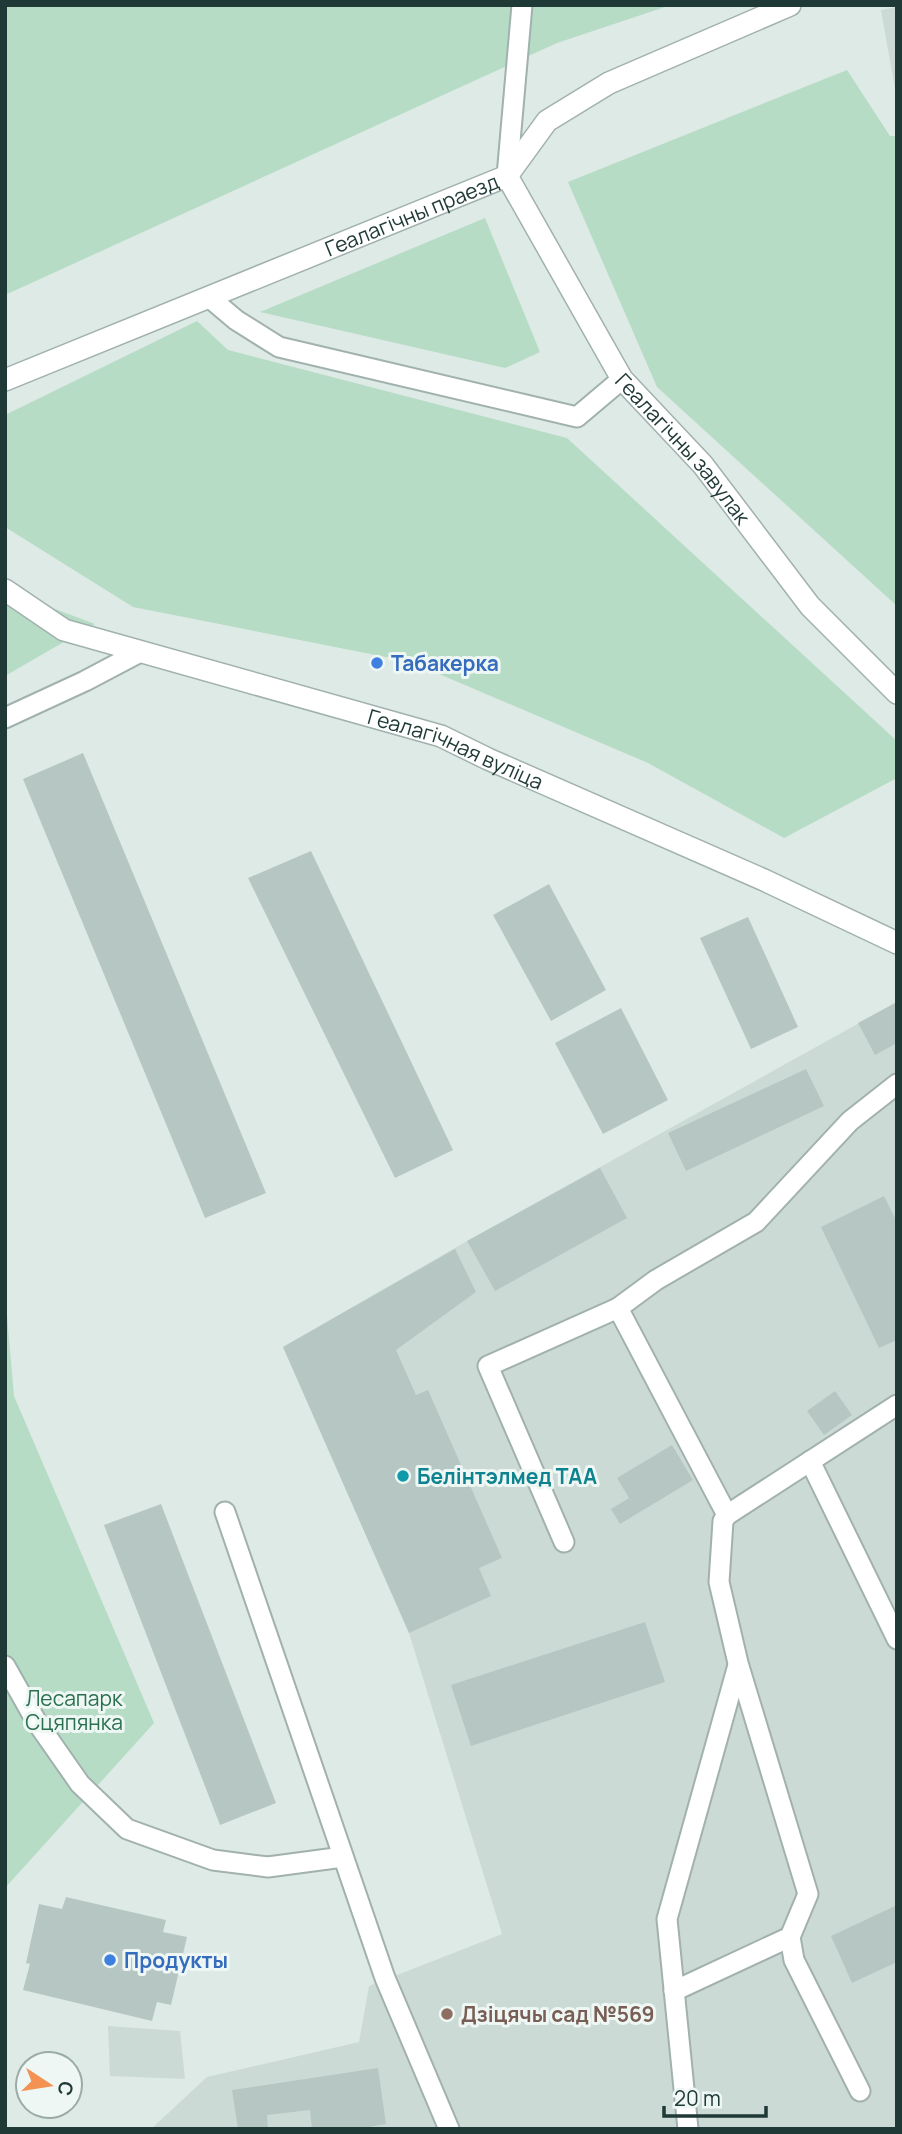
<svg xmlns="http://www.w3.org/2000/svg" width="902" height="2134" font-family="Manrope,sans-serif">
<style>
.built{fill:#ccdad6}
.green{fill:#b6dcc6}
.building{fill:#b6c7c3}
.lines{fill:none;stroke-linecap:round;stroke-linejoin:round}
.service-casing{stroke:#a1b1ae;stroke-width:23}
.minor-casing{stroke:#a1b1ae;stroke-width:24}
.tertiary-casing{stroke:#a1b1ae;stroke-width:24}
.service{stroke:#fff;stroke-width:19}
.minor{stroke:#fff;stroke-width:21}
.tertiary{stroke:#fff;stroke-width:21}
.shop-dot{fill:#3f7fe0;stroke:#eef7f4;stroke-width:2.5}
.culture-dot{fill:#0f9aa8;stroke:#eef7f4;stroke-width:2.5}
.education-dot{fill:#8d6e63;stroke:#eef7f4;stroke-width:2.5}
.labels{text-anchor:middle;dominant-baseline:central;stroke-width:6;stroke-linejoin:round;paint-order:stroke}
.street-label{font-size:21px;fill:#1f3936;stroke:#eef7f4}
.shop-label{font-size:21px;font-weight:bold;fill:#366cbe;stroke:#eef7f4;text-anchor:start}
.culture-label{font-size:21px;font-weight:bold;fill:#0d838f;stroke:#eef7f4;text-anchor:start}
.park-label{font-size:21px;fill:#2a7050;stroke:#eef7f4}
.education-label{font-size:21px;font-weight:bold;fill:#785e54;stroke:#eef7f4;text-anchor:start}
</style>
<rect width="100%" height="100%" fill="#deeae6"/>
<g class="built">
<path d="M 897,7 L 897,100 L 881,10 Z"/>
<path d="M 897,1002 L 897,2129 L 151,2129 L 207,2077 L 359,2042 L 369,1986 L 502,1934 L 409,1633 L 283,1347 L 467,1241 Z"/>
<path d="M 108,2026 L 180,2031 L 185,2079 L 110,2076 Z"/>
</g>
<g class="green">
<path d="M 5,5 L 671,5 L 557,43 L 5,295 Z"/>
<path d="M 847,70 L 890,136 L 897,136 L 897,606 L 657,387 L 568,182 Z"/>
<path d="M 485,218 L 540,352 L 505,368 L 260,312 Z"/>
<path d="M 197,321 L 228,350 L 567,438 L 897,741 L 897,778 L 784,838 L 648,763 L 411,662 L 133,607 L 5,527 L 5,415 Z"/>
<path d="M 5,581 L 31,600 L 95,624 L 5,676 Z"/>
<path d="M 5,1293 L 14,1396 L 154,1723 L 5,1888 Z"/>
</g>
<g class="building">
<path d="M 83,753 L 266,1193 L 205,1218 L 23,779 Z"/>
<path d="M 311,851 L 453,1150 L 395,1178 L 248,878 Z"/>
<path d="M 549,884 L 606,990 L 551,1021 L 493,915 Z"/>
<path d="M 748,917 L 798,1027 L 751,1049 L 700,938 Z"/>
<path d="M 897,1002 L 897,1043 L 875,1055 L 858,1023 Z"/>
<path d="M 621,1008 L 668,1100 L 603,1134 L 555,1043 Z"/>
<path d="M 806,1069 L 824,1106 L 686,1171 L 668,1133 Z"/>
<path d="M 600,1168 L 627,1218 L 495,1291 L 467,1241 Z"/>
<path d="M 884,1196 L 897,1222 L 897,1340 L 879,1348 L 821,1227 Z"/>
<path d="M 455,1249 L 476,1292 L 396,1350 L 416,1395 L 428,1390 L 502,1558 L 479,1568 L 491,1596 L 409,1633 L 283,1347 Z"/>
<path d="M 835,1391 L 852,1415 L 824,1435 L 807,1411 Z"/>
<path d="M 672,1445 L 693,1480 L 620,1524 L 611,1509 L 629,1498 L 617,1478 Z"/>
<path d="M 161,1504 L 276,1803 L 220,1825 L 104,1525 Z"/>
<path d="M 645,1622 L 665,1682 L 471,1746 L 451,1685 Z"/>
<path d="M 66,1897 L 166,1920 L 163,1932 L 187,1937 L 171,2005 L 157,2002 L 152,2021 L 23,1990 L 30,1964 L 26,1963 L 39,1904 L 62,1909 Z"/>
<path d="M 897,1905 L 897,1962 L 852,1983 L 831,1936 Z"/>
<path d="M 378,2068 L 386,2124 L 358,2129 L 312,2129 L 310,2110 L 267,2115 L 268,2129 L 238,2129 L 232,2090 Z"/>
</g>
<g class="lines">
<g class="service-casing">
<g id="service">
<path d="M 507,176 L 522,5"/>
<path d="M 210,298 L 236,320 L 279,347 L 577,417 L 622,379"/>
<path d="M 5,718 L 85,681 L 140,652"/>
<path d="M 618,1308 L 727,1515"/>
<path d="M 810,1461 L 897,1639"/>
<path d="M 225,1512 L 385,1978 L 449,2129"/>
<path d="M 564,1542 L 488,1366 L 618,1308 L 656,1280 L 756,1222 L 850,1121 L 897,1084"/>
<path d="M 5,1666 L 36,1721 L 80,1784 L 127,1829 L 213,1860 L 268,1867 L 343,1857"/>
<path d="M 674,1991 L 790,1937"/>
<path d="M 860,2091 L 794,1960 L 790,1937 L 808,1894 L 738,1663 L 719,1582 L 723,1521 L 727,1515 L 897,1405"/>
<path d="M 688,2129 L 667,1919 L 738,1665"/>
</g>
</g>
<g class="minor-casing">
<g id="minor">
<path id="s1" d="M 507,176 L 622,379 L 703,465 L 810,606 L 897,693"/>
<path id="s2" d="M 5,380 L 507,176 L 547,121 L 609,83 L 790,5"/>
</g>
</g>
<g class="tertiary-casing">
<g id="tertiary">
<path id="s3" d="M 5,590 L 64,630 L 441,736 L 488,759 L 764,880 L 897,943"/>
</g>
</g>
<use href="#service" class="service"/>
<use href="#minor" class="minor"/>
<use href="#tertiary" class="tertiary"/>
</g>
<g class="shop-dot">
<circle cx="377" cy="663" r="7"/>
<circle cx="110" cy="1960" r="7"/>
</g>
<circle class="culture-dot" cx="403" cy="1476" r="7"/>
<circle class="education-dot" cx="447" cy="2014" r="7"/>
<g class="labels">
<g class="street-label">
<text stroke="none"><textPath href="#s2" startOffset="439">Геалагічны праезд</textPath></text>
<text stroke="none"><textPath href="#s1" startOffset="326">Геалагічны завулак</textPath></text>
<text stroke="none"><textPath href="#s3" startOffset="481">Геалагічная вуліца</textPath></text>
</g>
<g class="shop-label">
<text x="391" y="663">Табакерка</text>
<text x="124" y="1960">Продукты</text>
</g>
<g class="culture-label">
<text x="417" y="1476">Белінтэлмед ТАА</text>
</g>
<g class="park-label">
<text x="74" y="1698">Лесапарк<tspan x="74" dy="24">Сцяпянка</tspan></text>
</g>
<g class="education-label">
<text x="461" y="2014">Дзіцячы сад №569</text>
</g>
</g>
<rect width="902" height="2134" fill="none" stroke="#1f3936" stroke-width="14"/>
<g transform="translate(49 2085) rotate(102)"><circle r="33" fill="#eef7f4" stroke="#9baba8" stroke-width="2"/>
<path d="M0-5L12 26L0 18L-12 26Z" fill="#f39253"/>
<text y="-10" font-size="19" font-weight="bold" text-anchor="middle" fill="#1f3936">С</text>
</g>
<path d="M664 2106v10h102v-10" fill="none" stroke="#1f3936" stroke-width="3.5"/>
<text x="674" y="2106" font-size="21" fill="#1f3936" stroke="#eef7f4" stroke-width="5" paint-order="stroke">20 m</text>
</svg>
